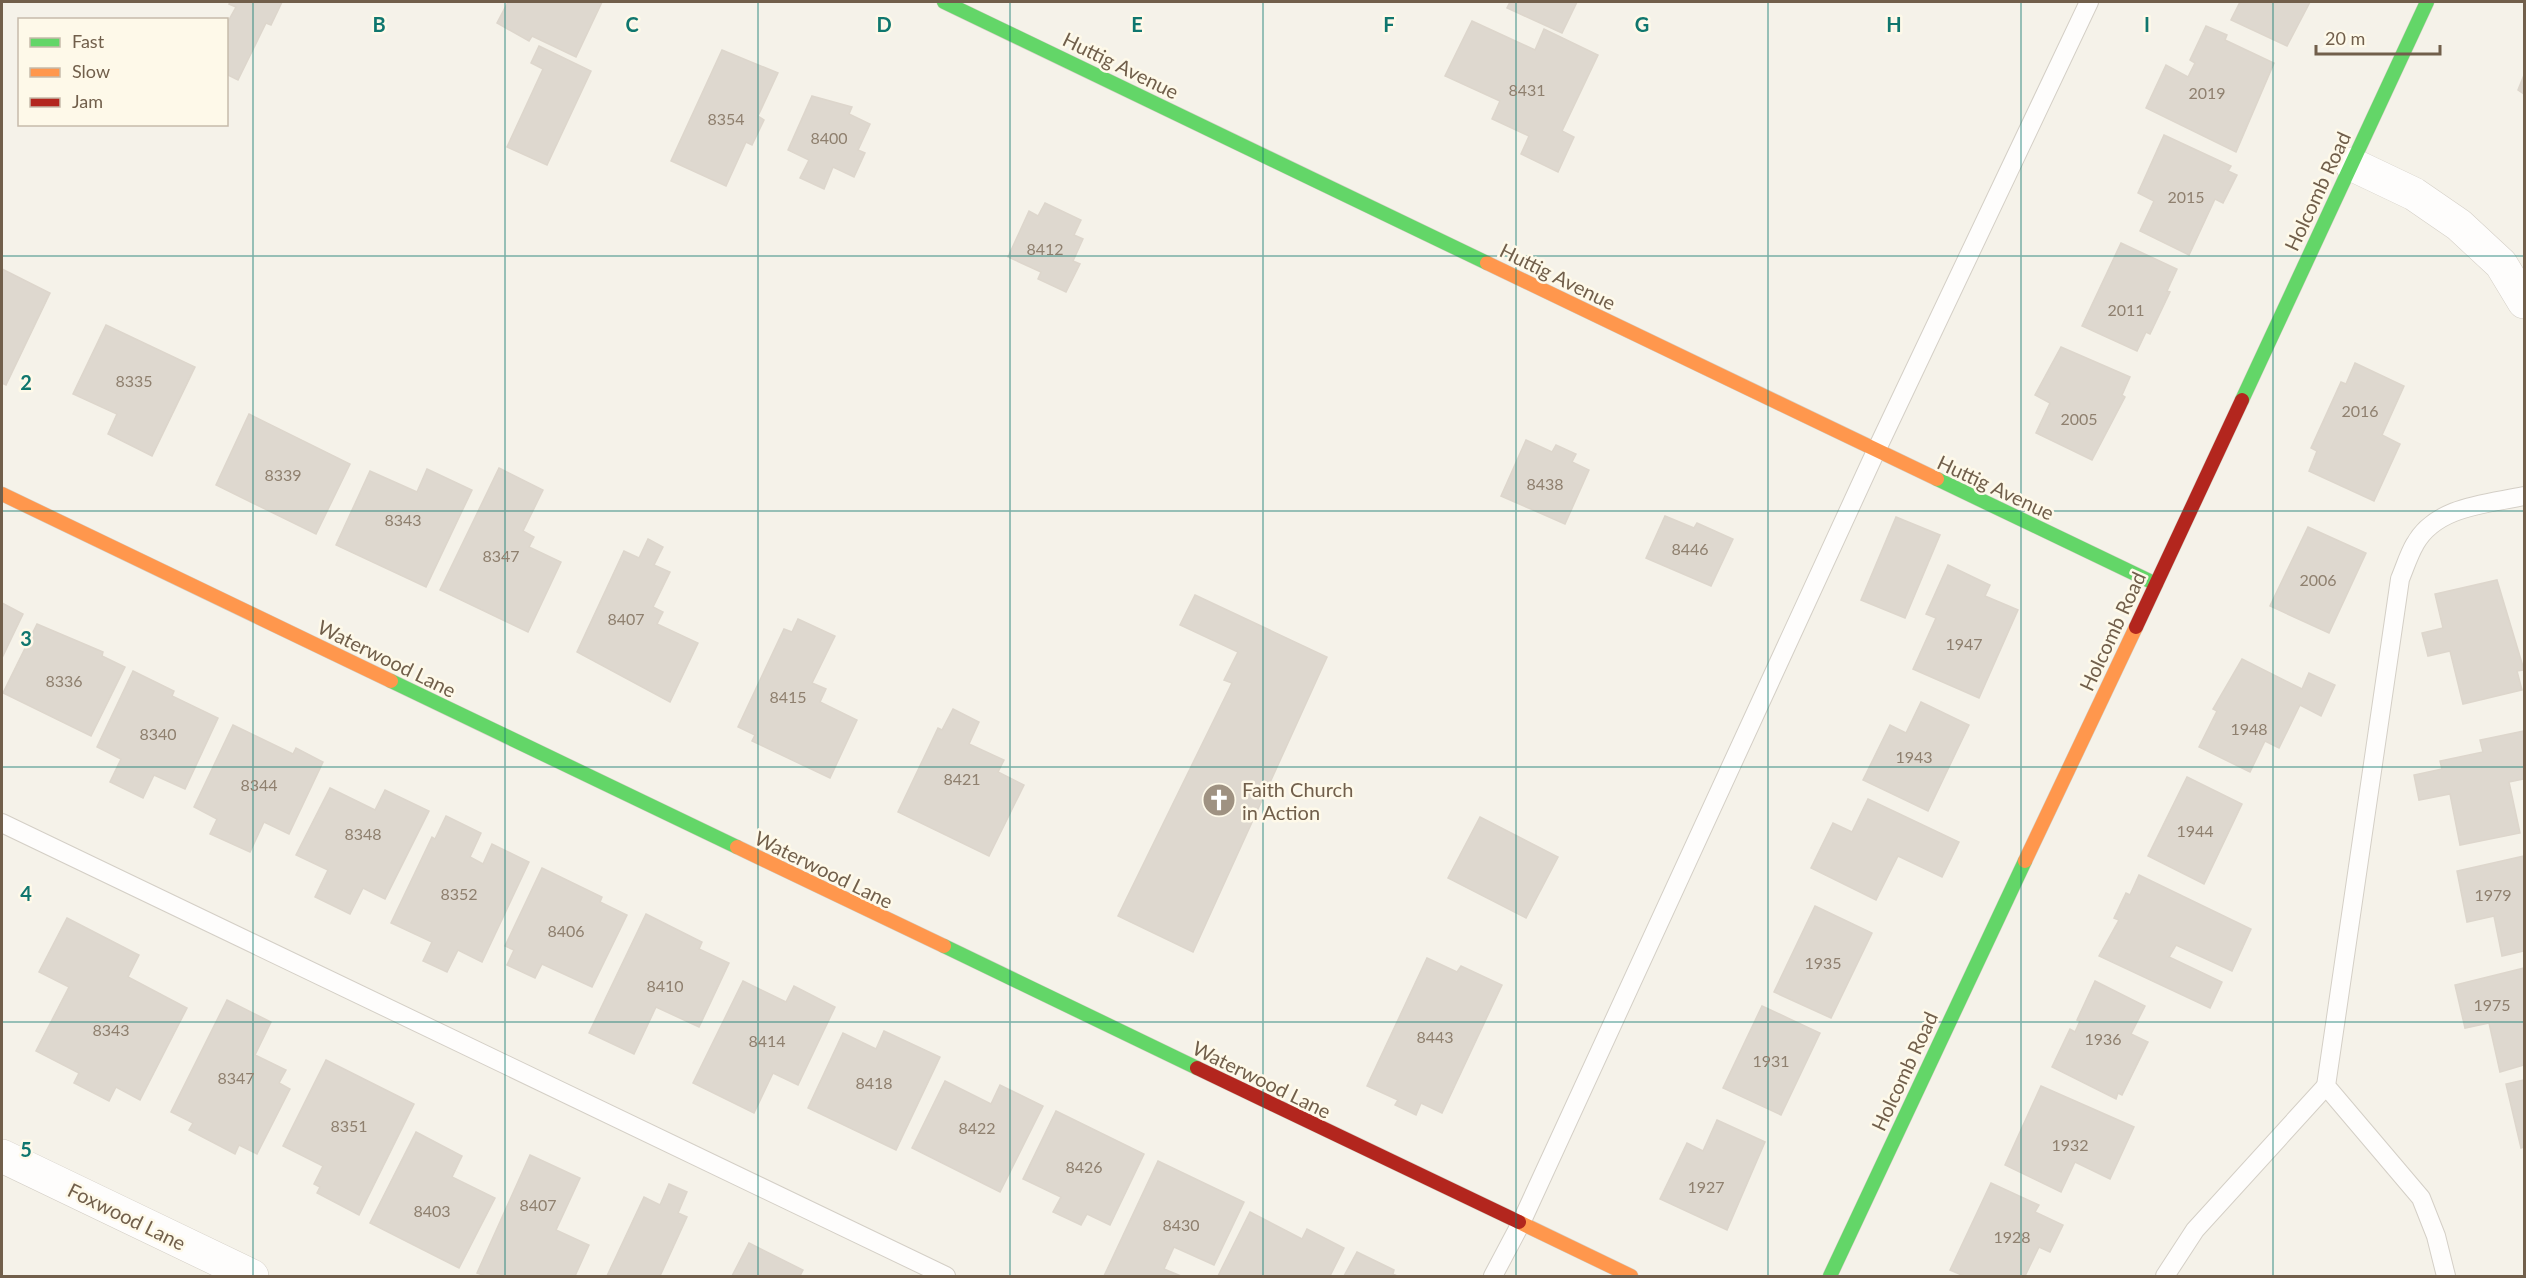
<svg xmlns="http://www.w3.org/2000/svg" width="2526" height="1278" font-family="Lato,sans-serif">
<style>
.building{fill:#ded8cf;stroke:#ddd6cc;stroke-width:1.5}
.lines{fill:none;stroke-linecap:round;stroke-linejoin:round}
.lane-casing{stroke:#d4cfc6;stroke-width:20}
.street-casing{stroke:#d4cfc6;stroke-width:34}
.fast-casing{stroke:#d3cec4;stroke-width:15}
.slow-casing{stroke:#d3cec4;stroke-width:15}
.jam-casing{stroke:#d3cec4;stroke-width:15}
.lane{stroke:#fefdfc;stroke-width:18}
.street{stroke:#fefdfc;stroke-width:33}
.fast{stroke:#63d668;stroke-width:14}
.slow{stroke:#ff974d;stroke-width:14}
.jam{stroke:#b3261e;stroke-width:14}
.grid{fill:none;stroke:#0f766e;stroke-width:1.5;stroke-opacity:0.55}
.labels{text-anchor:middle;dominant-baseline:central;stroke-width:5;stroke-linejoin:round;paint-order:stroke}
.number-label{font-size:16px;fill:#8f806f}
.street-label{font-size:20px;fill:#715f4b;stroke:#fef9e9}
.poi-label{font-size:20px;fill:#715f4b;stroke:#fef9e9;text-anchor:start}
.grid-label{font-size:20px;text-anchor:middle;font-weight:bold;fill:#0f766e;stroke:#fef9e9;stroke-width:5;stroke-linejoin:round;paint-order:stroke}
</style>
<rect width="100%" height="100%" fill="#f5f2e9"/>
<g class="building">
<path d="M 230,2 L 282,2 L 271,25 L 266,23 L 238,80 L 226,74 L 226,25 L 236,7 L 229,4 Z"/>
<path d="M 508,2 L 602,2 L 576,57 L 532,36 L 529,41 L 497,23 Z"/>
<path d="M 1510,2 L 1577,2 L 1562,33 L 1507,8 Z"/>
<path d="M 2240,2 L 2310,2 L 2287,46 L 2231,20 Z"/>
<path d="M 1472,21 L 1535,50 L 1544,29 L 1598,55 L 1562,131 L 1574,137 L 1558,172 L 1521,154 L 1529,136 L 1492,119 L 1500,101 L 1445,76 Z"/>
<path d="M 2206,26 L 2227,35 L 2225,40 L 2274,63 L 2236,152 L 2146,108 L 2166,65 L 2188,77 L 2195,63 L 2190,60 Z"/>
<path d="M 539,46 L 591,71 L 547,165 L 507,147 L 543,69 L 531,63 Z"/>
<path d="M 722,50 L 778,73 L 758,116 L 764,120 L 752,145 L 746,142 L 726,186 L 671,161 Z"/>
<path d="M 2524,75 L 2524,94 L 2518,90 Z"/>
<path d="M 812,96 L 852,107 L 849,114 L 870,124 L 858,150 L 865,153 L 854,177 L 833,167 L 824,189 L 800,178 L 809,160 L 788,150 Z"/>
<path d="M 2164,135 L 2231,166 L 2228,171 L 2237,175 L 2223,203 L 2215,199 L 2189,255 L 2140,231 L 2154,201 L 2138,193 Z"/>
<path d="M 1045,203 L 1081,220 L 1074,235 L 1083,239 L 1073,261 L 1080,264 L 1066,292 L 1038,279 L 1041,272 L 1008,257 L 1029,211 L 1038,216 Z"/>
<path d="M 2121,243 L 2177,269 L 2167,291 L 2170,292 L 2150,334 L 2146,332 L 2137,351 L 2082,326 Z"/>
<path d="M 2,269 L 50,293 L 6,385 L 2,383 Z"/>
<path d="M 106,325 L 195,367 L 152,456 L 108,434 L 117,414 L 73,394 Z"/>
<path d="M 2061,347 L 2130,377 L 2122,395 L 2125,397 L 2092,460 L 2036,433 L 2050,403 L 2035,395 Z"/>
<path d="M 2355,363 L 2404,386 L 2382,435 L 2400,444 L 2374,501 L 2309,471 L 2317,451 L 2311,448 L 2341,382 L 2346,384 Z"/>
<path d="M 249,414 L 350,464 L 316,534 L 216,485 Z"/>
<path d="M 1526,440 L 1552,452 L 1556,445 L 1576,454 L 1572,462 L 1589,470 L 1565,524 L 1501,496 Z"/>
<path d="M 499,468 L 543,490 L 523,531 L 534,537 L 529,547 L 561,562 L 528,632 L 440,590 Z"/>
<path d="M 427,469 L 472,490 L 426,587 L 336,545 L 370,471 L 417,492 Z"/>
<path d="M 1665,516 L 1694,528 L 1697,523 L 1733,539 L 1711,586 L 1646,558 Z"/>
<path d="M 1896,517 L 1940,535 L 1905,618 L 1861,600 Z"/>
<path d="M 2308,527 L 2366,553 L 2329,633 L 2270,606 Z"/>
<path d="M 648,539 L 663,547 L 654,565 L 670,572 L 653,607 L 663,612 L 657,624 L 698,643 L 670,702 L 577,652 L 624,551 L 639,558 Z"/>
<path d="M 1948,565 L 1990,585 L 1985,596 L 2018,610 L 1979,698 L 1913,669 L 1936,618 L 1926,614 Z"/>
<path d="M 2497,580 L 2524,670 L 2517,671 L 2522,690 L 2463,704 L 2450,651 L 2428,656 L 2422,633 L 2443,628 L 2435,594 Z"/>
<path d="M 1195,595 L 1327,657 L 1193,952 L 1118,916 L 1232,683 L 1224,680 L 1238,652 L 1180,625 Z"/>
<path d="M 2,603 L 23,614 L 2,658 Z"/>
<path d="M 798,619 L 835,636 L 812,683 L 826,689 L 820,702 L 857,720 L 830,778 L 752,741 L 755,735 L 738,727 L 784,629 L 792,632 Z"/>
<path d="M 37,624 L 103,652 L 102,656 L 125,667 L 91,736 L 3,693 Z"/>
<path d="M 2242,659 L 2302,689 L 2309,673 L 2335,685 L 2321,716 L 2300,705 L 2279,748 L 2265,741 L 2250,772 L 2199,747 L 2217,711 L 2213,709 Z"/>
<path d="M 133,671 L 174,691 L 172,696 L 218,718 L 185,789 L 154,775 L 143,798 L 110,782 L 121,759 L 97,747 Z"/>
<path d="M 1921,702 L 1969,725 L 1928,811 L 1863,780 L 1890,725 L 1906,733 Z"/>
<path d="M 953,709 L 979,722 L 969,744 L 1004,760 L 998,772 L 1024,785 L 989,856 L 898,812 L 938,728 L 942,730 Z"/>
<path d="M 233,725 L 293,754 L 296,748 L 323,762 L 289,834 L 264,822 L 250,852 L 210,834 L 217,819 L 194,807 Z"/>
<path d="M 2524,731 L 2524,779 L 2509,782 L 2520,833 L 2460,845 L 2450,794 L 2419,800 L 2414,775 L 2442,769 L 2440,761 L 2483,752 L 2480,740 Z"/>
<path d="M 2187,777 L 2242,804 L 2204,884 L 2148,856 Z"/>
<path d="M 330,788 L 375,810 L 385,790 L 429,811 L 385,899 L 363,888 L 350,914 L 315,897 L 328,870 L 296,855 Z"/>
<path d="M 1868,799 L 1959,842 L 1942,877 L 1898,856 L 1876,900 L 1811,868 L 1833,823 L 1852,832 Z"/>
<path d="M 446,816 L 481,833 L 470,857 L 483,864 L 492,844 L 529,862 L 482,962 L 458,950 L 447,972 L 423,961 L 432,942 L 391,923 L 432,837 L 435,839 Z"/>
<path d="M 1480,817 L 1558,857 L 1526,918 L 1448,878 Z"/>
<path d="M 2524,856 L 2524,951 L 2502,956 L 2494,916 L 2467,922 L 2457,871 Z"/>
<path d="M 542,868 L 602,897 L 600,902 L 627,915 L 592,987 L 542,964 L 535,978 L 507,965 L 514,950 L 505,946 Z"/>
<path d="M 2139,875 L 2251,929 L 2232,971 L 2176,945 L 2169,957 L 2222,982 L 2210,1008 L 2099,956 L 2119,920 L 2114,918 L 2126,893 L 2130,895 Z"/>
<path d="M 1815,906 L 1872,933 L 1831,1018 L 1774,992 Z"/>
<path d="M 646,914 L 702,942 L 699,949 L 729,963 L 699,1027 L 656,1007 L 634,1054 L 589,1033 Z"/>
<path d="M 67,918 L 139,955 L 128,977 L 187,1008 L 140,1100 L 116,1087 L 109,1101 L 74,1083 L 79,1073 L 36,1051 L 69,987 L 39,972 Z"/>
<path d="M 1427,958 L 1457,972 L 1461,966 L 1502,985 L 1442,1113 L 1421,1103 L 1416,1115 L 1395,1105 L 1398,1100 L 1367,1086 Z"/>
<path d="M 2524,968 L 2524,1065 L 2500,1072 L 2489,1023 L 2465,1028 L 2455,985 Z"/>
<path d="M 743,981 L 786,1002 L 794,986 L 835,1007 L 798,1085 L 773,1073 L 754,1113 L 693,1083 Z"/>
<path d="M 2095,981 L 2145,1006 L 2131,1034 L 2148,1042 L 2122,1095 L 2118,1093 L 2116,1099 L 2052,1067 L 2070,1029 L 2075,1032 L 2080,1021 L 2077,1020 Z"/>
<path d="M 227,1000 L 271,1022 L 255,1055 L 286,1070 L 279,1083 L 290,1089 L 257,1154 L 239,1145 L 235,1154 L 189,1130 L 193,1123 L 171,1112 Z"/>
<path d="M 1762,1006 L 1820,1033 L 1781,1115 L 1723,1088 Z"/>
<path d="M 884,1031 L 940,1057 L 896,1150 L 808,1108 L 843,1033 L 876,1049 Z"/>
<path d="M 326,1060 L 414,1104 L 359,1215 L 317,1193 L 320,1187 L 314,1184 L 323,1166 L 283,1146 Z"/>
<path d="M 2524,1080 L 2524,1147 L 2521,1148 L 2506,1084 Z"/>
<path d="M 945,1081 L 991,1104 L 1000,1085 L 1043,1106 L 1000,1192 L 912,1148 Z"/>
<path d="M 2041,1086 L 2134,1127 L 2110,1179 L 2075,1162 L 2061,1192 L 2005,1165 Z"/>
<path d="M 1056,1111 L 1144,1154 L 1110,1225 L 1087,1214 L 1081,1225 L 1053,1212 L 1061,1197 L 1023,1179 Z"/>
<path d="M 1717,1120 L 1765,1142 L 1727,1230 L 1660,1199 L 1687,1143 L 1703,1151 Z"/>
<path d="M 416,1132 L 462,1156 L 452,1177 L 495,1198 L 459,1268 L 370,1223 Z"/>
<path d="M 530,1155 L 580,1178 L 556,1230 L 589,1245 L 575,1276 L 486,1276 L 477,1273 Z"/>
<path d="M 1158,1161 L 1244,1202 L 1214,1265 L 1174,1247 L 1164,1269 L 1181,1276 L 1104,1276 Z"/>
<path d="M 1991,1183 L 2039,1205 L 2035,1212 L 2063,1225 L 2050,1252 L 2039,1247 L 2025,1276 L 1964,1276 L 1950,1270 Z"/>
<path d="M 669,1184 L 687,1192 L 678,1213 L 687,1217 L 660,1276 L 607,1276 L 644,1197 L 660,1205 Z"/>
<path d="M 1250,1212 L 1302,1239 L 1307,1229 L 1344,1248 L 1330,1276 L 1218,1276 Z"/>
<path d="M 749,1243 L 803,1270 L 800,1276 L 732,1276 Z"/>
<path d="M 1357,1252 L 1394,1270 L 1393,1274 L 1397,1276 L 1344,1276 Z"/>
</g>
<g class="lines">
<g class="lane-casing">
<g id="lane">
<path d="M 2,823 L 946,1276"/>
<path d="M 1493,1276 L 1520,1225 L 1876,451 L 2089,2"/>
<path d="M 2165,1276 L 2195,1230 L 2326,1086"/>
<path d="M 2446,1276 L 2436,1236 L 2421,1198 L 2326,1086 L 2400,579 C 2405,567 2409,554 2415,544 C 2436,506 2487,504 2524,496"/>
</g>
</g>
<g class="street-casing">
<g id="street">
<path d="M 2351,164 L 2414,194 L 2459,225 L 2501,264 L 2524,302"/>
<path d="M 2,1156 L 252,1276"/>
</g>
</g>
<g class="fast-casing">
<g id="fast">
<path d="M 944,2 L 1487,263"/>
<path d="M 2242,400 L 2427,2"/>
<path d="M 1937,479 L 2156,584"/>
<path d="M 391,681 L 737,847"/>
<path d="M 944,946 L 1197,1068"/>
<path d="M 1830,1276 L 2025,861"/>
</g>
</g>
<g class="slow-casing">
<g id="slow">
<path d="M 1487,263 L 1937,479"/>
<path d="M 2,494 L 391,681"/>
<path d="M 737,847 L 944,946"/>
<path d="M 2025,861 L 2136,627"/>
<path d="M 1519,1222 L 1631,1276"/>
</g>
</g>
<g class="jam-casing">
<g id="jam">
<path d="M 2136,627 L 2242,400"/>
<path d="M 1197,1068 L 1519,1222"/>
</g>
</g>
<use href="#lane" class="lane"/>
<use href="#street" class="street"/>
<use href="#fast" class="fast"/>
<use href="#slow" class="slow"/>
<use href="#jam" class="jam"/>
</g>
<path class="grid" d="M 253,2 L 253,1276M 505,2 L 505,1276M 758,2 L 758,1276M 1010,2 L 1010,1276M 1263,2 L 1263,1276M 1516,2 L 1516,1276M 1768,2 L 1768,1276M 2021,2 L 2021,1276M 2273,2 L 2273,1276M 2,256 L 2524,256M 2,511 L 2524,511M 2,767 L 2524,767M 2,1022 L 2524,1022"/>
<defs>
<g id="church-disc" transform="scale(1.725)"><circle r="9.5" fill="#9f9282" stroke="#fef9e9"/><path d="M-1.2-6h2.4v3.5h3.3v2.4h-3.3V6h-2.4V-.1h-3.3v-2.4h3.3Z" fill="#fff"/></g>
</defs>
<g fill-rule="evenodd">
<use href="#church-disc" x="1219" y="800"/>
</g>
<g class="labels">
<g class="number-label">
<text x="1527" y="89">8431</text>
<text x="2207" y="92">2019</text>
<text x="726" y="118">8354</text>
<text x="829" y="137">8400</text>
<text x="2186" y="196">2015</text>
<text x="1045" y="248">8412</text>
<text x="2126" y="309">2011</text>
<text x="134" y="380">8335</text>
<text x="2360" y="410">2016</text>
<text x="2079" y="418">2005</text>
<text x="283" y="474">8339</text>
<text x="1545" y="483">8438</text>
<text x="403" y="519">8343</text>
<text x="1690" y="548">8446</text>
<text x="501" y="555">8347</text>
<text x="2318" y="579">2006</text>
<text x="626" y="618">8407</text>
<text x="1964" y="643">1947</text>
<text x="64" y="680">8336</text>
<text x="788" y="696">8415</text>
<text x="2249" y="728">1948</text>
<text x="158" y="733">8340</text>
<text x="1914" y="756">1943</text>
<text x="962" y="778">8421</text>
<text x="259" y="784">8344</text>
<text x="2195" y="830">1944</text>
<text x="363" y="833">8348</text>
<text x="459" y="893">8352</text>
<text x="2493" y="894">1979</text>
<text x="566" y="930">8406</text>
<text x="1823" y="962">1935</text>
<text x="665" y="985">8410</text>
<text x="2492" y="1004">1975</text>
<text x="111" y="1029">8343</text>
<text x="1435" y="1036">8443</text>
<text x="2103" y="1038">1936</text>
<text x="767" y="1040">8414</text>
<text x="1771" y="1060">1931</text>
<text x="236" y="1077">8347</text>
<text x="874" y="1082">8418</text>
<text x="349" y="1125">8351</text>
<text x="977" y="1127">8422</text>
<text x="2070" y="1144">1932</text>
<text x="1084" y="1166">8426</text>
<text x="1706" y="1186">1927</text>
<text x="538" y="1204">8407</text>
<text x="432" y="1210">8403</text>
<text x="1181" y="1224">8430</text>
<text x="2012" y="1236">1928</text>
</g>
<g class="street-label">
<text transform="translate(1121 65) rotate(26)">Huttig Avenue</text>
<text transform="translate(2317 191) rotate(-65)">Holcomb Road</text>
<text transform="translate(1558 276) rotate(26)">Huttig Avenue</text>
<text transform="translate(1996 487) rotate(25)">Huttig Avenue</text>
<text transform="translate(2112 631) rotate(-65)">Holcomb Road</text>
<text transform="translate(387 658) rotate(26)">Waterwood Lane</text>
<text transform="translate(824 869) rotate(26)">Waterwood Lane</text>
<text transform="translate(1904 1071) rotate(-65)">Holcomb Road</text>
<text transform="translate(1262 1079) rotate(26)">Waterwood Lane</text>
<text transform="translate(127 1216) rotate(26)">Foxwood Lane</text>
</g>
<g class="poi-label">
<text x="1242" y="789">Faith Church<tspan x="1242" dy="23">in Action</tspan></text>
</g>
</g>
<g class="grid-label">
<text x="379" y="32">B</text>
<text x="632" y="32">C</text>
<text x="884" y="32">D</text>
<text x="1137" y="32">E</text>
<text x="1389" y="32">F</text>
<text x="1642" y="32">G</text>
<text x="1894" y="32">H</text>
<text x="2147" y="32">I</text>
<text x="26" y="390">2</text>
<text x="26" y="646">3</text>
<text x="26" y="901">4</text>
<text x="26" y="1157">5</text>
</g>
<rect width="2526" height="1278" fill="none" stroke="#715f4b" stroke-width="6"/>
<rect x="18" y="18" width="210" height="108" fill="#fef9e9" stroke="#c6bbaa" stroke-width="1.5"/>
<rect x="30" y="38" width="30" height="9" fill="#63d668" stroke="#c6bbaa" stroke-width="1.5"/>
<text x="72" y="48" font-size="18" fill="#715f4b">Fast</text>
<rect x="30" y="68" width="30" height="9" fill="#ff974d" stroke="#c6bbaa" stroke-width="1.5"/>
<text x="72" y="78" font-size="18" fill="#715f4b">Slow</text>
<rect x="30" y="98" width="30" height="9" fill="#b3261e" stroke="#c6bbaa" stroke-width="1.5"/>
<text x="72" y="108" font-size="18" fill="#715f4b">Jam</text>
<path d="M2316 45v9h124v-9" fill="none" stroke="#715f4b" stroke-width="3"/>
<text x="2325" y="45" font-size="18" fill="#715f4b" stroke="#fef9e9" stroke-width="4.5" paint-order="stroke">20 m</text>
</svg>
